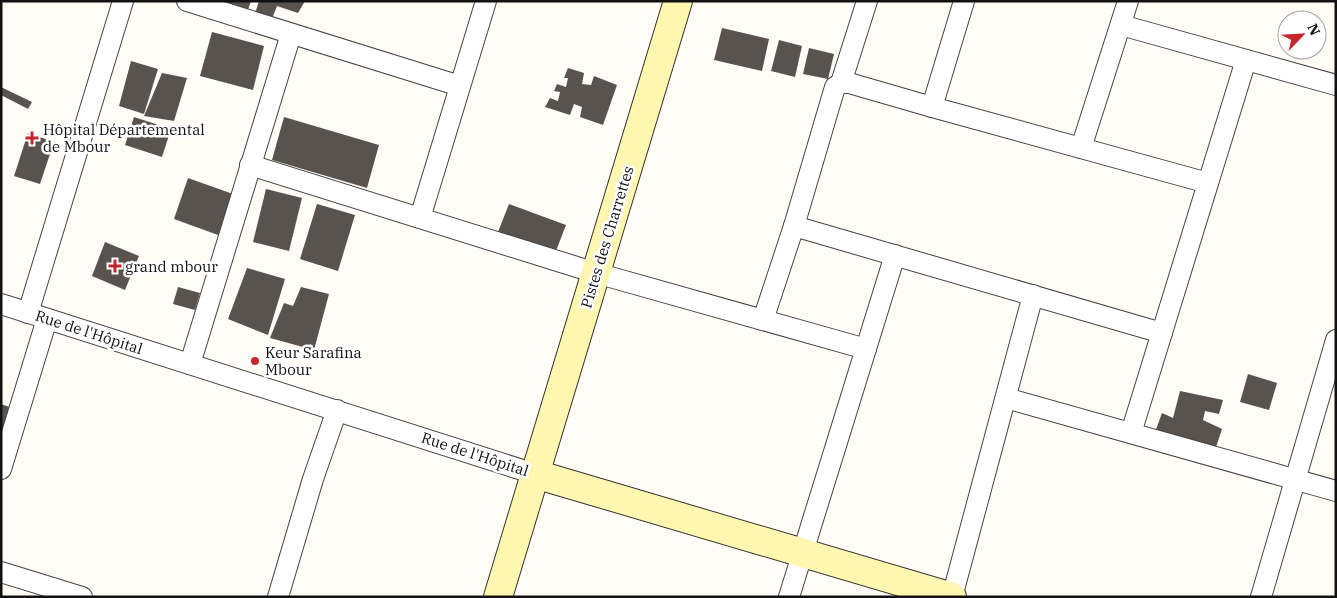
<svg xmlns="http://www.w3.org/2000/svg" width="1337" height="598" font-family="'IBM Plex Serif',serif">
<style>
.building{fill:#5a524d}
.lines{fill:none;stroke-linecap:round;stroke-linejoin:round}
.street-casing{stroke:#444;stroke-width:22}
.secondary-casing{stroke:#333;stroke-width:30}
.street{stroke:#fff;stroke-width:20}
.secondary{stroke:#fff6b0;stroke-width:28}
.poi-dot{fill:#c4262e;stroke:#fff;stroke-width:2}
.labels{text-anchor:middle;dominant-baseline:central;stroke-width:5;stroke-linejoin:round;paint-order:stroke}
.poi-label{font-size:15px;fill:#111;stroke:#fff;text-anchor:start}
.street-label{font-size:15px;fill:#111;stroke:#fff}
</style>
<rect width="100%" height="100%" fill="#fffdf5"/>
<g class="building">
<path d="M 213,1 L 251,1 L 247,13 Z"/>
<path d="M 259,1 L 305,1 L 298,13 L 277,6 L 271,21 L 254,17 Z"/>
<path d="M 722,28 L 769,39 L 762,71 L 714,60 Z"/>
<path d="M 212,32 L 264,46 L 253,90 L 200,76 Z"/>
<path d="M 779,40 L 802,46 L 795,77 L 771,71 Z"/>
<path d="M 809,48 L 834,54 L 828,79 L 803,74 Z"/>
<path d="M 131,61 L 158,69 L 144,114 L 119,106 Z"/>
<path d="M 568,68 L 584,73 L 582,84 L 591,85 L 594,76 L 617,85 L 603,125 L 580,117 L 582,107 L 574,104 L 570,115 L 545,107 L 550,98 L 558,101 L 560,92 L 554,91 L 557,84 L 566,87 L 568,78 L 564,78 Z"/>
<path d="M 162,73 L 187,78 L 174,121 L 144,116 Z"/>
<path d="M 1,87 L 32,102 L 28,109 L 1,95 Z"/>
<path d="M 134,117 L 171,129 L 162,157 L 125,145 Z"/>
<path d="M 284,117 L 379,145 L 367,188 L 272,160 Z"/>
<path d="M 28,133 L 54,142 L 40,184 L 14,176 Z"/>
<path d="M 188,178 L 233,194 L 218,235 L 174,219 Z"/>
<path d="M 266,189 L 302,198 L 289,251 L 253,242 Z"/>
<path d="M 317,204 L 355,215 L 338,271 L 300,259 Z"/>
<path d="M 509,204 L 566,225 L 556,251 L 496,237 Z"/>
<path d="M 105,242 L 139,256 L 125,290 L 92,276 Z"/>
<path d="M 247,268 L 285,279 L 268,335 L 228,319 Z"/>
<path d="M 178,287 L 200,293 L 195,310 L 173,304 Z"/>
<path d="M 301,287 L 329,294 L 314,350 L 270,338 L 284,303 L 293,306 Z"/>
<path d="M 1248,374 L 1277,383 L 1269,410 L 1240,402 Z"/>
<path d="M 1180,391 L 1223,400 L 1219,414 L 1205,411 L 1203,420 L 1222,429 L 1215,450 L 1154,435 L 1162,413 L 1173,418 Z"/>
<path d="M 1,404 L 12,408 L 1,445 Z"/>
</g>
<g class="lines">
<g class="street-casing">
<g id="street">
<path d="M 187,1 L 460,86"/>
<path d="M 1121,25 L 1336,85"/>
<path d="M 841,83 L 867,1"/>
<path d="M 932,107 L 964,1"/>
<path d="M 1081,148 L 1128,1"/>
<path d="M 250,165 L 596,273 L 866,349"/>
<path d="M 420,218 L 486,1"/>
<path d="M 794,226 L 1162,333"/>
<path d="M 1,304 L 535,474"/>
<path d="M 28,313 L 123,1"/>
<path d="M 763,320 L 794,226 L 835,87 L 841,83 L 849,83 L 932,107 L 1208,183"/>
<path d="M 190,364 L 291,34"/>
<path d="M 1006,398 L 1336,491"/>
<path d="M 1131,433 L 1246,60"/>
<path d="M 1,469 L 47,319"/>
<path d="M 1,572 L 82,597"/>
<path d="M 278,597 L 313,479 L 337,410"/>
<path d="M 789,597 L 895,255"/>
<path d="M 952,597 L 1033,295"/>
<path d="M 1261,597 L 1336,340"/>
</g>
</g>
<g class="secondary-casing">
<g id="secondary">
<path d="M 535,474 L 952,597"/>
<path d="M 498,597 L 678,1"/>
</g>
</g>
<use href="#street" class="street"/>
<use href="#secondary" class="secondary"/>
</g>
<g class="poi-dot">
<path d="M29.5 130.5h5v5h5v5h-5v5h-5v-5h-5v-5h5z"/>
<path d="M112.5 258.5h5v5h5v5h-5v5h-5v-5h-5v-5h5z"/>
<circle cx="255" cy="361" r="5"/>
</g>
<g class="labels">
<g class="poi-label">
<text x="43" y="129">Hôpital Départemental<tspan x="43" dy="17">de Mbour</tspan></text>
<text x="125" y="266">grand mbour</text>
<text x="265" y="352">Keur Sarafina<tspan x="265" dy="17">Mbour</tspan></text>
</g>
<g class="street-label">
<text transform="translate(607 237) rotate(-73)">Pistes des Charrettes</text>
<text transform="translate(89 332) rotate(18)">Rue de l'Hôpital</text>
<text transform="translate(475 454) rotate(18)">Rue de l'Hôpital</text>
</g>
</g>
<rect width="1337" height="598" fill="none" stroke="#111111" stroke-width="5"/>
<g transform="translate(1302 35) rotate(65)"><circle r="24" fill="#ffffff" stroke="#a0a0a0"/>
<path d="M0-4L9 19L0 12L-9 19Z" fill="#c4262e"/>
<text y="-8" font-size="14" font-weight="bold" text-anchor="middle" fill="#111111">N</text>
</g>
</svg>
